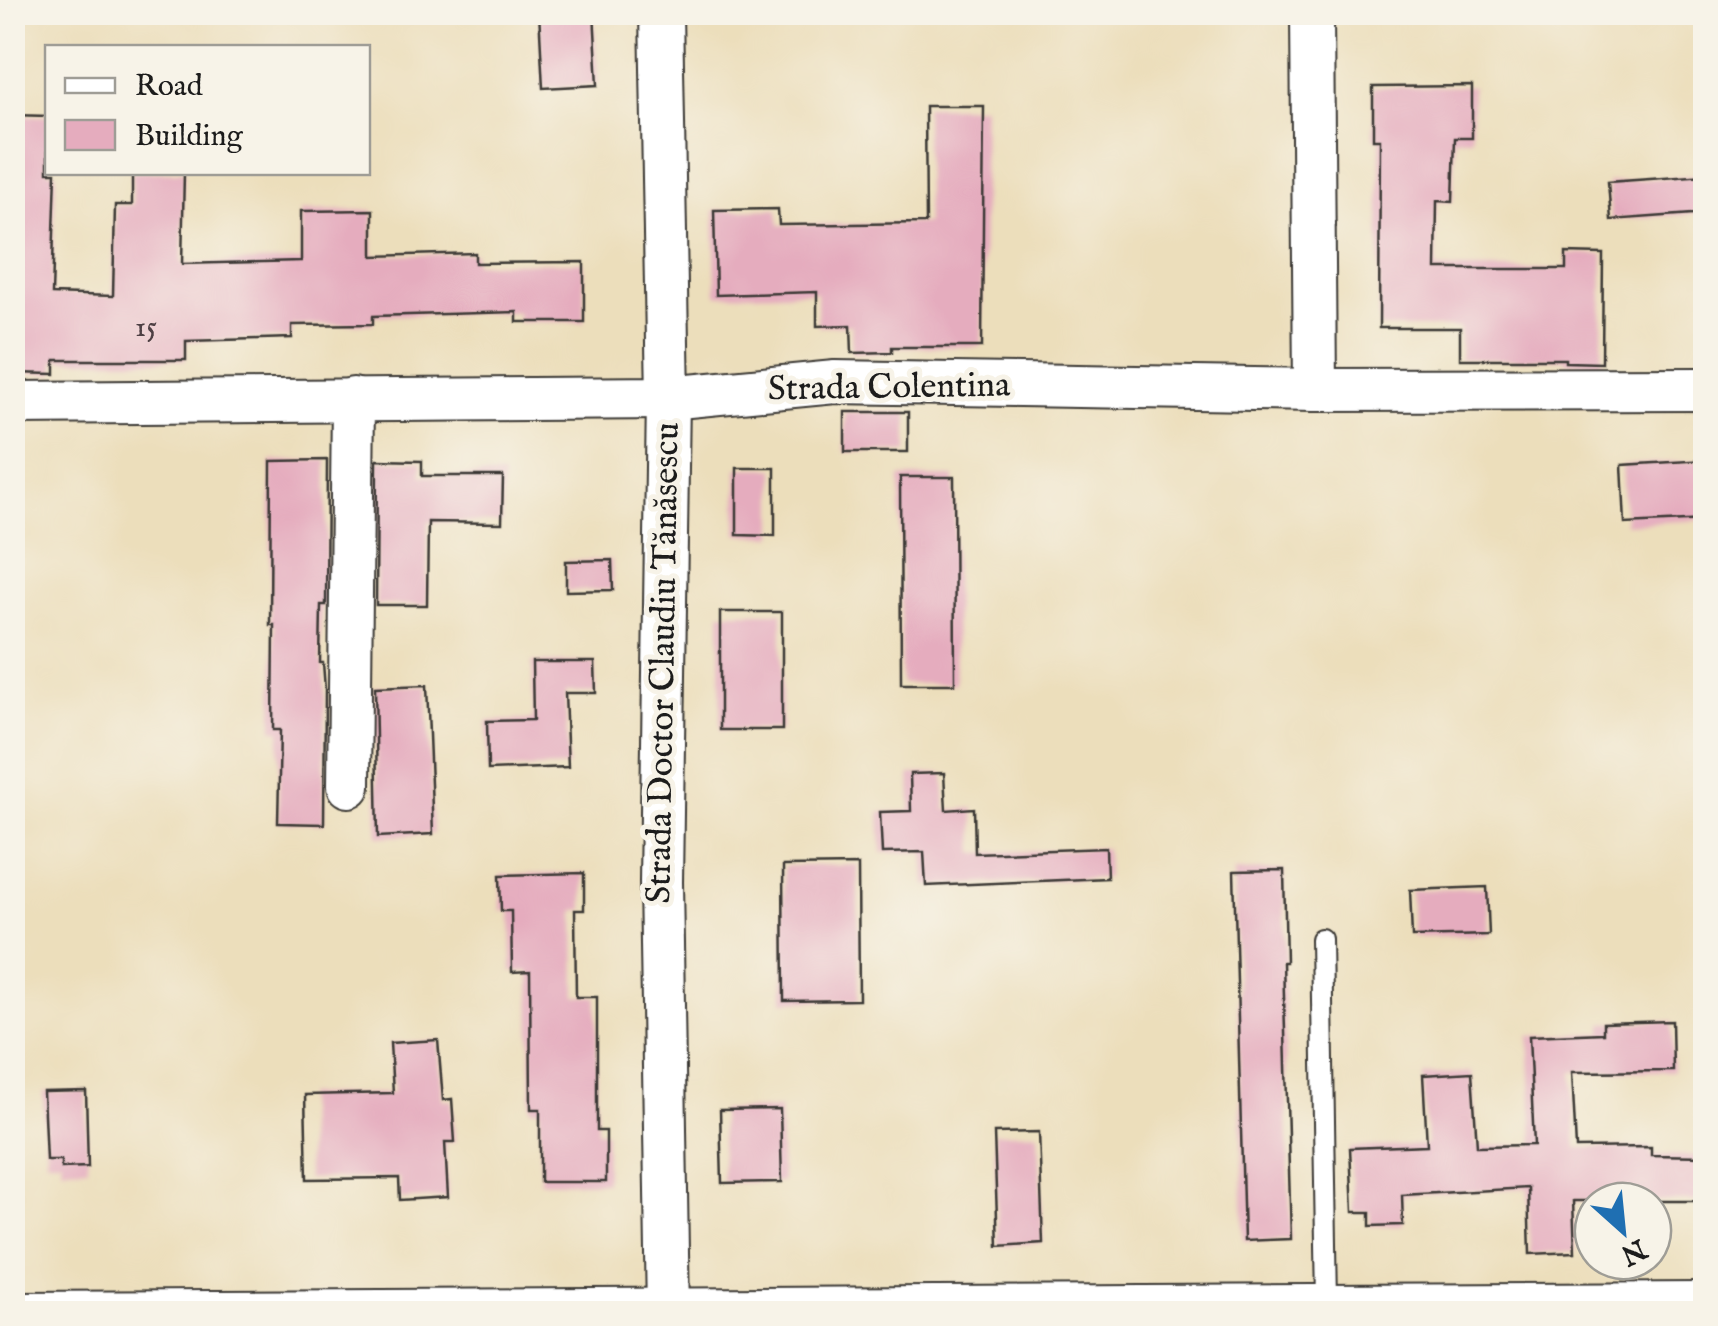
<svg xmlns="http://www.w3.org/2000/svg" width="1718" height="1326" font-family="'IM FELL English',serif">
<style>
.building{fill:#e5acbe}
.lines{fill:none;stroke-linecap:round;stroke-linejoin:round}
.lane-casing{stroke:#3b3934;stroke-width:24}
.street-casing{stroke:#3b3934;stroke-width:46}
.lane{stroke:#fff;stroke-width:20}
.street{stroke:#fff;stroke-width:42}
.labels{text-anchor:middle;dominant-baseline:central;stroke-width:10;stroke-linejoin:round;paint-order:stroke}
.number-label{font-size:30px;fill:#4e4044}
.street-label{font-size:35px;fill:#1c1c1c;stroke:#f7f3e8}
</style>
<rect width="100%" height="100%" fill="#f7f3e8"/>
<filter id="ink" filterUnits="userSpaceOnUse"><feTurbulence type="fractalNoise" baseFrequency=".01" numOctaves="2"/><feDisplacementMap in="SourceGraphic" scale="20" xChannelSelector="R" yChannelSelector="G"/><feConvolveMatrix kernelMatrix="1 2 1 2 8 2 1 2 1" color-interpolation-filters="sRGB"/></filter>
<filter id="wash" filterUnits="userSpaceOnUse"><feTurbulence type="fractalNoise" baseFrequency=".0048" numOctaves="4" result="noise"/><feDisplacementMap in="SourceGraphic" scale="40" xChannelSelector="R" yChannelSelector="G"/><feGaussianBlur stdDeviation="2.25" result="paint"/><feColorMatrix in="noise" values="0 0 0 0 0 0 0 0 0 0 0 0 0 0 0 0 0 1.4 0 .05"/><feComposite in="paint" operator="in"/></filter>
<g filter="url(#wash)">
<rect width="100%" height="100%" fill="#ecdebb"/>
<g id="blocks">
<g class="building">
<path d="M 539,12 L 594,12 L 598,85 L 543,88 Z"/>
<path d="M 1472,86 L 1472,138 L 1455,138 L 1453,202 L 1437,201 L 1436,269 L 1566,269 L 1566,253 L 1603,254 L 1602,363 L 1565,362 L 1565,359 L 1460,359 L 1460,328 L 1379,328 L 1380,139 L 1373,139 L 1373,87 Z"/>
<path d="M 925,106 L 984,106 L 982,347 L 892,347 L 892,352 L 852,353 L 851,325 L 817,326 L 817,292 L 716,295 L 714,210 L 778,209 L 779,225 L 926,223 Z"/>
<path d="M 12,115 L 48,116 L 48,172 L 56,172 L 52,294 L 113,296 L 115,205 L 132,205 L 132,172 L 184,172 L 182,264 L 301,261 L 301,211 L 373,210 L 373,256 L 475,253 L 475,263 L 584,262 L 584,322 L 517,322 L 517,312 L 373,316 L 373,324 L 292,325 L 292,338 L 186,341 L 186,360 L 55,360 L 55,374 L 12,373 Z"/>
<path d="M 1706,175 L 1706,213 L 1611,220 L 1608,182 Z"/>
<rect x="845" y="412" width="63" height="40"/>
<path d="M 327,460 L 326,605 L 321,605 L 320,663 L 323,663 L 325,689 L 324,824 L 278,823 L 280,730 L 273,730 L 274,625 L 270,625 L 271,461 Z"/>
<path d="M 377,460 L 422,461 L 422,476 L 503,476 L 502,523 L 428,522 L 427,605 L 376,605 Z"/>
<path d="M 1706,460 L 1706,520 L 1625,524 L 1622,465 Z"/>
<path d="M 737,468 L 775,468 L 775,536 L 737,535 Z"/>
<path d="M 900,477 L 954,477 L 955,684 L 901,684 Z"/>
<path d="M 612,560 L 613,590 L 566,591 L 566,561 Z"/>
<rect x="720" y="612" width="62" height="118"/>
<path d="M 532,662 L 595,662 L 596,693 L 565,693 L 568,767 L 488,770 L 487,721 L 533,720 Z"/>
<path d="M 427,685 L 433,834 L 378,837 L 375,687 Z"/>
<path d="M 944,773 L 946,810 L 974,808 L 975,853 L 1106,848 L 1107,878 L 926,886 L 924,852 L 882,853 L 880,812 L 911,811 L 910,774 Z"/>
<path d="M 858,865 L 859,1000 L 784,1001 L 783,866 Z"/>
<path d="M 1284,870 L 1286,962 L 1283,962 L 1291,1239 L 1244,1241 L 1234,871 Z"/>
<path d="M 584,873 L 584,910 L 575,910 L 576,997 L 597,997 L 597,1131 L 606,1131 L 606,1182 L 540,1182 L 540,1109 L 531,1109 L 530,971 L 512,972 L 511,911 L 501,911 L 500,875 Z"/>
<path d="M 1487,887 L 1489,935 L 1412,937 L 1410,890 Z"/>
<path d="M 1672,1021 L 1673,1071 L 1572,1072 L 1576,1148 L 1651,1147 L 1651,1155 L 1706,1156 L 1706,1201 L 1573,1201 L 1575,1252 L 1530,1254 L 1528,1188 L 1402,1195 L 1403,1225 L 1370,1226 L 1370,1212 L 1353,1212 L 1350,1148 L 1427,1145 L 1423,1075 L 1472,1072 L 1477,1146 L 1534,1145 L 1529,1036 L 1603,1033 L 1603,1023 Z"/>
<path d="M 438,1040 L 443,1100 L 452,1099 L 455,1142 L 445,1142 L 448,1197 L 400,1200 L 399,1178 L 307,1179 L 305,1095 L 393,1093 L 390,1043 Z"/>
<path d="M 86,1091 L 88,1167 L 61,1168 L 61,1160 L 46,1160 L 43,1092 Z"/>
<path d="M 780,1109 L 782,1182 L 722,1183 L 720,1110 Z"/>
<path d="M 1039,1132 L 1043,1243 L 998,1246 L 994,1133 Z"/>
</g>
</g>
</g>
<g filter="url(#ink)">
<use href="#blocks" fill-opacity="0" stroke="#3b3934" stroke-width="2.5"/>
<g class="lines">
<g class="lane-casing">
<path id="lane" d="M 1321,939 L 1327,1304"/>
</g>
<g class="street-casing">
<g id="street">
<path d="M 661,12 L 668,398 L 661,882 L 668,1314"/>
<path d="M 1312,12 L 1315,390"/>
<path d="M 12,403 L 668,398 L 835,382 L 1315,390 L 1706,389"/>
<path d="M 349,786 L 353,399"/>
<path d="M 12,1313 L 1706,1304"/>
</g>
</g>
<use href="#lane" class="lane"/>
<use href="#street" class="street"/>
</g>
</g>
<g class="labels">
<g class="number-label">
<text x="146" y="328">15</text>
</g>
<g class="street-label">
<text transform="translate(889 388) rotate(-1)">Strada Colentina</text>
<text transform="translate(664 663) rotate(-89)">Strada Doctor Claudiu Tănăsescu</text>
</g>
</g>
<rect width="1718" height="1326" fill="none" stroke="#f7f3e8" stroke-width="50"/>
<rect x="45" y="45" width="325" height="130" fill="#f7f3e8" stroke="#9f9d96" stroke-width="2.5"/>
<rect x="65" y="78" width="50" height="15" fill="#ffffff" stroke="#9f9d96" stroke-width="2.5"/>
<text x="135" y="95" font-size="30" fill="#1c1c1c">Road</text>
<rect x="65" y="120" width="50" height="30" fill="#e5acbe" stroke="#9f9d96" stroke-width="2.5"/>
<text x="135" y="145" font-size="30" fill="#1c1c1c">Building</text>
<g transform="translate(1623 1231) rotate(153)"><circle r="48" fill="#f7f3e8" stroke="#9f9d96" stroke-width="2.5"/>
<path d="M0-8L18 38L0 25L-18 38Z" fill="#1f6fb2"/>
<text y="-15" font-size="28" font-weight="bold" text-anchor="middle" fill="#1c1c1c">N</text>
</g>
</svg>
